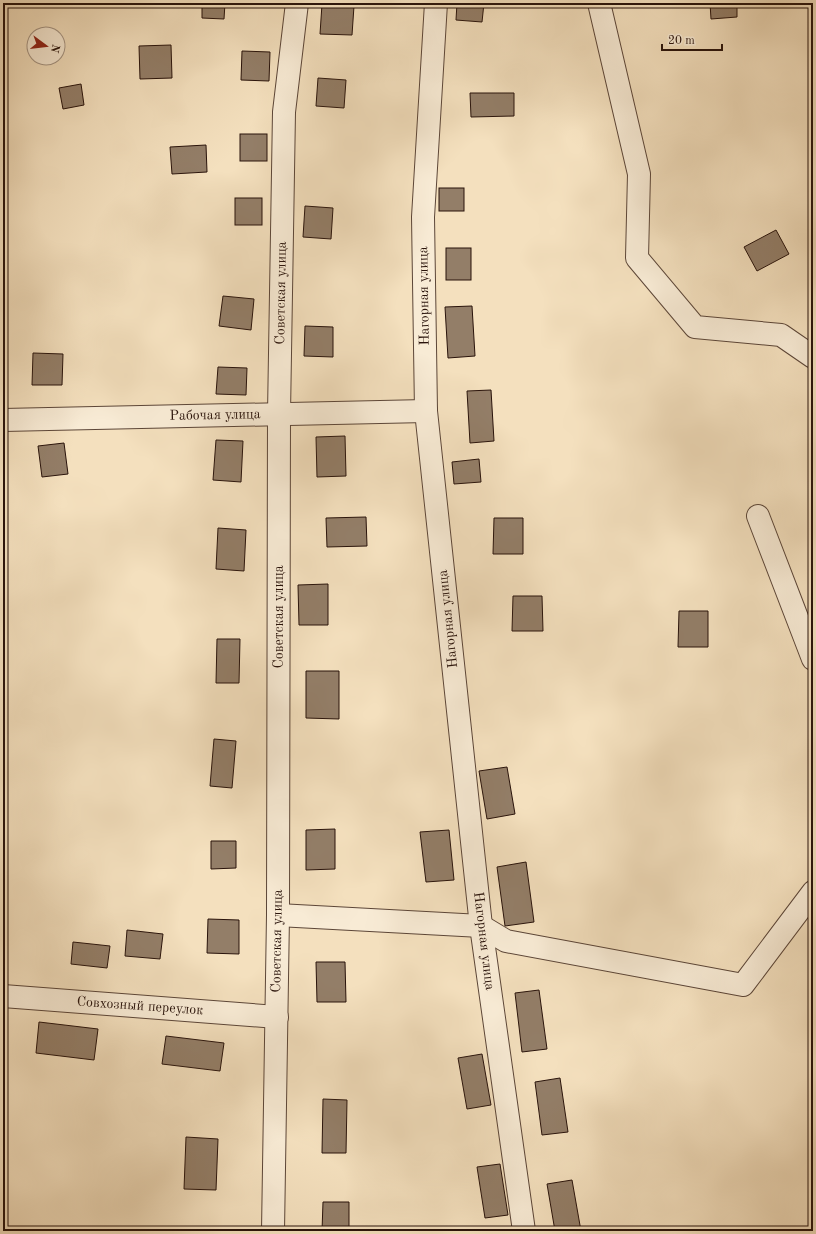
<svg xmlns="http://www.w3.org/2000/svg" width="816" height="1234" font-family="'Old Standard TT',serif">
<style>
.building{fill:#937e68;stroke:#29130b}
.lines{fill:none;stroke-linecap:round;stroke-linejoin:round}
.minor-casing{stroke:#5c4638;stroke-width:24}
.minor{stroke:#f8ebd5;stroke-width:22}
.labels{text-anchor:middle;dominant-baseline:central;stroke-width:3.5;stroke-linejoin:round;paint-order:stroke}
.street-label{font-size:14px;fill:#29130b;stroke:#f8ebd5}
</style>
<rect width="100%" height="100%" fill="#f4e0be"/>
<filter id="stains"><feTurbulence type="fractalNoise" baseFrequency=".005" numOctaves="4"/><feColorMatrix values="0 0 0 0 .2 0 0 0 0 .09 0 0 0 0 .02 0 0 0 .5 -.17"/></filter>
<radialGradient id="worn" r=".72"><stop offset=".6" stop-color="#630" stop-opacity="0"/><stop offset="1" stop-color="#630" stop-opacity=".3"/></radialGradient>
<g class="building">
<path d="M 202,3 L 225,3 L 224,19 L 202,18 Z"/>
<path d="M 457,3 L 484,3 L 482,22 L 456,20 Z"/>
<path d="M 710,3 L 737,3 L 737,17 L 711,19 Z"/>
<path d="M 322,4 L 354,6 L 352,35 L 320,34 Z"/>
<path d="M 171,45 L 172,78 L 140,79 L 139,46 Z"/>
<path d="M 242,51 L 270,52 L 269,81 L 241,80 Z"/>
<path d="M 318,78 L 346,80 L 344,108 L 316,106 Z"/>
<path d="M 81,84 L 84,105 L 63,109 L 59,88 Z"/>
<path d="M 470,93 L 514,93 L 514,116 L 471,117 Z"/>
<rect x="240" y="134" width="27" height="27"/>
<path d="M 206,145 L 207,172 L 172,174 L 170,147 Z"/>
<rect x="439" y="188" width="25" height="23"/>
<rect x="235" y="198" width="27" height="27"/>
<path d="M 305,206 L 333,208 L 331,239 L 303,237 Z"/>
<path d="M 776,230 L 789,254 L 757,271 L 744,247 Z"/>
<rect x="446" y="248" width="25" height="32"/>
<path d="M 223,296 L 254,299 L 251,330 L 219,326 Z"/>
<path d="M 472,306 L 475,356 L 448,358 L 445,307 Z"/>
<path d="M 305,326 L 333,327 L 333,357 L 304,356 Z"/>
<path d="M 33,353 L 63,354 L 62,385 L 32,385 Z"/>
<path d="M 218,367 L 247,368 L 246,395 L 216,394 Z"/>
<path d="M 491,390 L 494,441 L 470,443 L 467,391 Z"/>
<path d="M 345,436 L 346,476 L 317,477 L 316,437 Z"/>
<path d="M 216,440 L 243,441 L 241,482 L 213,480 Z"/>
<path d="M 64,443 L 68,474 L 42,477 L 38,446 Z"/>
<path d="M 479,459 L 481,482 L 454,484 L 452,462 Z"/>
<path d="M 366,517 L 367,546 L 327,547 L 326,518 Z"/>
<path d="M 494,518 L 523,518 L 523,554 L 493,554 Z"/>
<path d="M 218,528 L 246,530 L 244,571 L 216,569 Z"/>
<path d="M 328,584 L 328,625 L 299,625 L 298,585 Z"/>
<path d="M 513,596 L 542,596 L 543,631 L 512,631 Z"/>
<path d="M 679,611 L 708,611 L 708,647 L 678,647 Z"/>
<path d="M 217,639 L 240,639 L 239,683 L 216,683 Z"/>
<path d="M 306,671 L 339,671 L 339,719 L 306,718 Z"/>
<path d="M 214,739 L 236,741 L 232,788 L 210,786 Z"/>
<path d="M 507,767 L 515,814 L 487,819 L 479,771 Z"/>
<path d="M 335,829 L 335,869 L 306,870 L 306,830 Z"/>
<path d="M 449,830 L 454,880 L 426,882 L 420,832 Z"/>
<path d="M 211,841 L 236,841 L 236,868 L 211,869 Z"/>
<path d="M 526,862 L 534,922 L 505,926 L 497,867 Z"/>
<path d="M 208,919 L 239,920 L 239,954 L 207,953 Z"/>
<path d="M 127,930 L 163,934 L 160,959 L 125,956 Z"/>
<path d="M 73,942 L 110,946 L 107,968 L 71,964 Z"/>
<path d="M 316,962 L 345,962 L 346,1002 L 317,1002 Z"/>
<path d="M 539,990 L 547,1049 L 522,1052 L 515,993 Z"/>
<path d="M 39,1022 L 98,1029 L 94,1060 L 36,1053 Z"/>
<path d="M 166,1036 L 224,1043 L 220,1071 L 162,1064 Z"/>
<path d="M 482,1054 L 491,1105 L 467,1109 L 458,1058 Z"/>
<path d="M 560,1078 L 568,1132 L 542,1135 L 535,1082 Z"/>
<path d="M 323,1099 L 347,1100 L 346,1153 L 322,1153 Z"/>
<path d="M 186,1137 L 218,1139 L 216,1190 L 184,1189 Z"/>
<path d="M 500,1164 L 508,1215 L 485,1218 L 477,1167 Z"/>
<path d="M 572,1180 L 581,1231 L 555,1231 L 547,1184 Z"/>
<path d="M 323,1202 L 349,1202 L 349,1231 L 322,1231 Z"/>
</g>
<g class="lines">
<g class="minor-casing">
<g id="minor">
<path d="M 436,3 L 423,217 L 426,411 L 481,926 L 524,1231"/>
<path d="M 599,3 L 639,174 L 637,258 L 695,327 L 781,335 L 813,357"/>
<path d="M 3,420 L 426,411"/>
<path d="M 758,516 L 813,659"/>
<path d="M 278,915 L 481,926 L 506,941 L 743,985 L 813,892"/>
<path d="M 3,996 L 277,1017"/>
<path d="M 273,1231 L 278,915 L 279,414 L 284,112 L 297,3"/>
</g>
</g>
<use href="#minor" class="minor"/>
</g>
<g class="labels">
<g class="street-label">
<text transform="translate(281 293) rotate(-89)">Советская улица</text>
<text transform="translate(424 296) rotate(-91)">Нагорная улица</text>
<text transform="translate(215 415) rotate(-1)">Рабочая улица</text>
<text transform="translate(279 617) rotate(-90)">Советская улица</text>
<text transform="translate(448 619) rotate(-96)">Нагорная улица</text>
<text transform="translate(277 941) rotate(-89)">Советская улица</text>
<text transform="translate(484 941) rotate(83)">Нагорная улица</text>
<text transform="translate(140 1006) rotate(4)">Совхозный переулок</text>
</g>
</g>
<rect width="816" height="1234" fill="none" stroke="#f4e0be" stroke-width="16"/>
<rect x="4" y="4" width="808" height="1226" fill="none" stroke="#29130b" stroke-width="2"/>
<rect x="8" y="8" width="800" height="1218" fill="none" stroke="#29130b"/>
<g transform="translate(46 46) rotate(105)"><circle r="19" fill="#f8ebd5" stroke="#a59584"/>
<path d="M0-3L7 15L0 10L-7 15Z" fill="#8f2418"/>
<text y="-6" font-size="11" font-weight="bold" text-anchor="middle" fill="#29130b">N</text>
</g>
<path d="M662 44v6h60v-6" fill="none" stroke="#29130b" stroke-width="2"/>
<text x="668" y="44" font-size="12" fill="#29130b" stroke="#f8ebd5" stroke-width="3" paint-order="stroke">20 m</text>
<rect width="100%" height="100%" filter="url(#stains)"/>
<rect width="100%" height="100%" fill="url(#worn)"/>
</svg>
